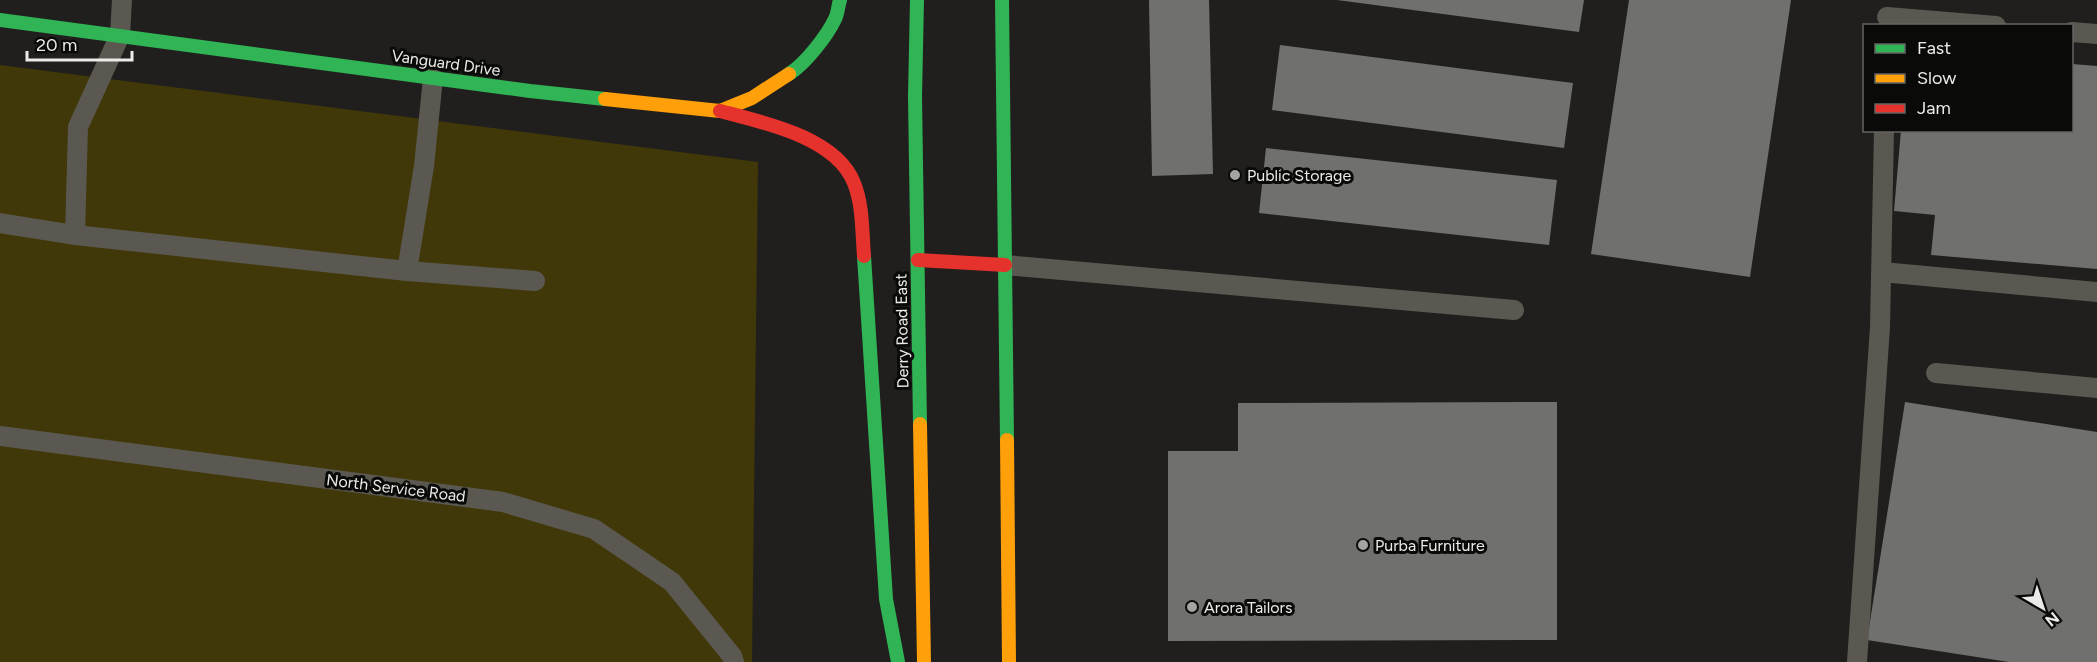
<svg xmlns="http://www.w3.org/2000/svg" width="2097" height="662" font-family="Figtree,sans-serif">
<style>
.green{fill:#413809}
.building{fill:#70706e}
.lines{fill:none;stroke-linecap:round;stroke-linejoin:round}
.lane{stroke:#5a5850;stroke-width:20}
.fast{stroke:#30b455;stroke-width:14}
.slow{stroke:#ff9f0a;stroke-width:14}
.jam{stroke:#e5322d;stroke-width:14}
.poi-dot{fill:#a4a4a1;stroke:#0a0a08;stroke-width:2}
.labels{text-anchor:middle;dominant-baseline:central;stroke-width:6;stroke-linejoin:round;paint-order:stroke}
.street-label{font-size:16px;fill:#ebebe8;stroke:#0a0a08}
.poi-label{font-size:16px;fill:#ebebe8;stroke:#0a0a08;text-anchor:start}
</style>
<rect width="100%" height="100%" fill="#201f1d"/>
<path class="green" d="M 0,65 L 758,162 L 752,662 L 0,662 Z"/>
<g class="building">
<path d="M 1149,0 L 1209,0 L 1213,174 L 1152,176 Z"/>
<path d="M 1337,0 L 1584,0 L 1579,32 Z"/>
<path d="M 1629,0 L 1791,0 L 1750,277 L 1591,254 Z"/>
<path d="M 1280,45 L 1573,83 L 1564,148 L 1272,110 Z"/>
<path d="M 2072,64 L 2097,66 L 2097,269 L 1931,255 L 1935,215 L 1894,211 L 1901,130 L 2072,130 Z"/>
<path d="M 1266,148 L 1557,180 L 1549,245 L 1259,213 Z"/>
<path d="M 1557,402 L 1557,640 L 1168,641 L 1168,451 L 1238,451 L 1238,403 Z"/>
<path d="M 1905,402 L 2097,432 L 2097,662 L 2009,662 L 1867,640 Z"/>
</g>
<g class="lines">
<g class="lane">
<path d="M 122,0 L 120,35 L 78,127 L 75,235 L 407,271 L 535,281"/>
<path d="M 1887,17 L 1996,26"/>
<path d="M 2072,32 L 2097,34"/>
<path d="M 0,223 L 75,235"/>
<path d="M 1005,265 L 1514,310"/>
<path d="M 407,271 L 424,166 L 433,78"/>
<path d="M 1882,272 L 2097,292"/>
<path d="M 1936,373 L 2097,388"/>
<path d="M 0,436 L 503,502 L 594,529 L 672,582 L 732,656 L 734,662"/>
<path d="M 1857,662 L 1880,327 L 1884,130"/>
</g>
<g class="fast">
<path d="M 917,0 L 915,97 L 920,424"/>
<path d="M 1002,0 L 1007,440"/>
<path d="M 0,20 L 530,91 L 605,99"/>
<path d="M 789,74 C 805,64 827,36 835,19 C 838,13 838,6 840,0"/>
<path d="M 864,256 L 886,599 L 898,662"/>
</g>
<g class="slow">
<path d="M 605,99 L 720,111 L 752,98 L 789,74"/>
<path d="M 920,424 L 924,662"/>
<path d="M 1007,440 L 1009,662"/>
</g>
<g class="jam">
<path d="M 720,111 C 762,122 836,137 854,183 C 863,205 862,232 864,256"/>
<path d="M 918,260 L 1005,265"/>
</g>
</g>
<g class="poi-dot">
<circle cx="1235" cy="175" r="6"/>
<circle cx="1363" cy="545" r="6"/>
<circle cx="1192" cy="607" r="6"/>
</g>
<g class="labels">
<g class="street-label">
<text transform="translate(446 63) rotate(8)">Vanguard Drive</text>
<text transform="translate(902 331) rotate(-91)">Derry Road East</text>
<text transform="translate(396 488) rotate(7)">North Service Road</text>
</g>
<g class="poi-label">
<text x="1247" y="175">Public Storage</text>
<text x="1375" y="545">Purba Furniture</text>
<text x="1204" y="607">Arora Tailors</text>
</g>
</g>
<rect x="1863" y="24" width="210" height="108" fill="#0a0a08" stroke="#646462" stroke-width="1.5"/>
<rect x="1875" y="44" width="30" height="9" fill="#30b455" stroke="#646462" stroke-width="1.5"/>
<text x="1917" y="54" font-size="18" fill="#ebebe8">Fast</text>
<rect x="1875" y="74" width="30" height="9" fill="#ff9f0a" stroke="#646462" stroke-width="1.5"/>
<text x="1917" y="84" font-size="18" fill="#ebebe8">Slow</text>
<rect x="1875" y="104" width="30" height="9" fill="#e5322d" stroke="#646462" stroke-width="1.5"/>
<text x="1917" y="114" font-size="18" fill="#ebebe8">Jam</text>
<g transform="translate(2043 608) rotate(141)" stroke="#0a0a08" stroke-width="4.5" paint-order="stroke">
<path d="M0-4.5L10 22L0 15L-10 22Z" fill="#ebebe8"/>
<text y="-9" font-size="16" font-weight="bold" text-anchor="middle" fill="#ebebe8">N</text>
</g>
<path d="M27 51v9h105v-9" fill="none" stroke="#ebebe8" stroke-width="3"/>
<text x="36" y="51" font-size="18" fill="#ebebe8" stroke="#0a0a08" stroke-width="4.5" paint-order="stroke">20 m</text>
</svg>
